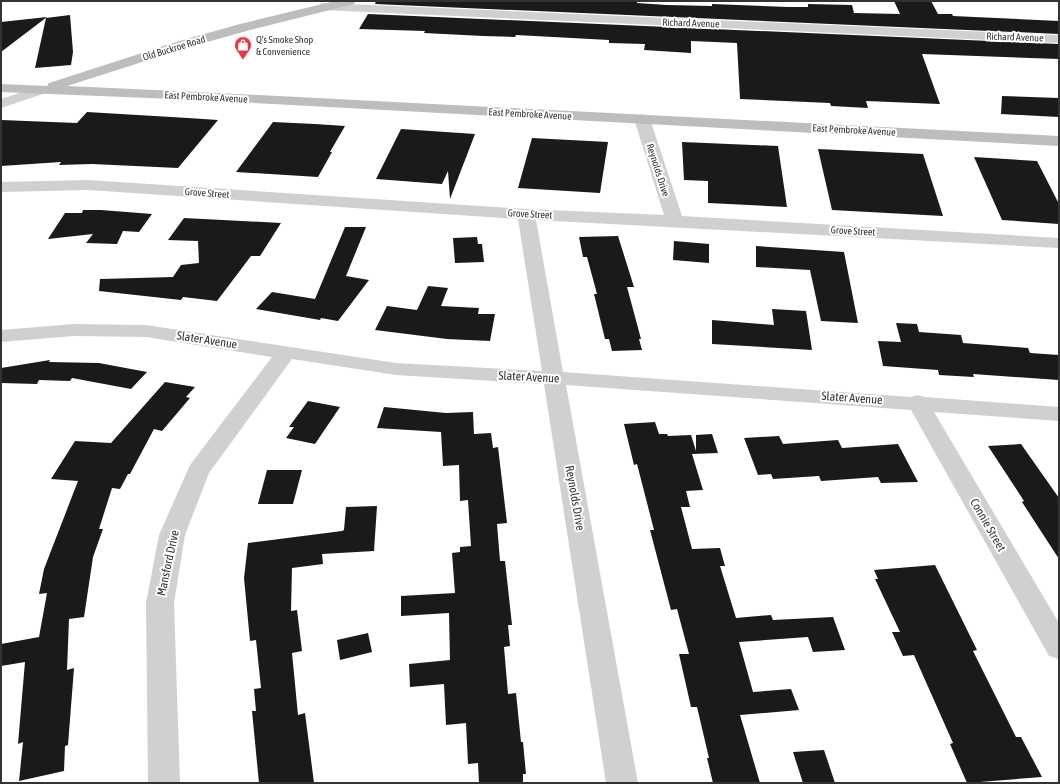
<svg xmlns="http://www.w3.org/2000/svg" width="1060" height="784" font-family="'Asap Condensed',sans-serif">
<style>
.building{fill:#1a1a1a}
.lines{fill:none;stroke-linecap:round;stroke-linejoin:round}
.minor{fill:#d0d0d0;fill-rule:evenodd}
.tertiary{fill:#d0d0d0;fill-rule:evenodd}
.secondary{fill:#bdbdbd;fill-rule:evenodd}
.labels{text-anchor:middle;dominant-baseline:central;stroke-width:4;stroke-linejoin:round;paint-order:stroke}
.far-street-label{font-size:10px;fill:#333;stroke:#fff}
.far-poi-label{font-size:10px;fill:#333;stroke:#fff;text-anchor:start}
.street-label{font-size:12px;fill:#333;stroke:#fff}
</style>
<rect width="100%" height="100%" fill="#fff"/>
<g class="building">
<path d="M 376,1 L 637,1 L 637,3 L 667,5 L 712,6 L 712,4 L 788,7 L 808,7 L 808,4 L 852,5 L 854,13 L 900,14 L 894,1 L 931,1 L 938,14 L 952,14 L 953,16 L 1059,21 L 1059,34 L 375,4 Z"/>
<path d="M 368,14 L 1059,44 L 1059,59 L 922,54 L 940,104 L 866,101 L 868,108 L 831,106 L 830,103 L 740,99 L 737,43 L 691,41 L 691,53 L 644,50 L 645,44 L 609,43 L 609,40 L 516,35 L 515,37 L 483,36 L 424,33 L 425,31 L 359,29 Z"/>
<path d="M 70,15 L 73,52 L 71,65 L 35,68 L 46,18 Z"/>
<path d="M 47,17 L 1,52 L 1,22 Z"/>
<path d="M 1002,96 L 1059,98 L 1059,117 L 1001,114 Z"/>
<path d="M 87,112 L 188,118 L 218,120 L 178,168 L 92,164 L 59,165 L 61,162 L 1,166 L 1,120 L 77,123 Z"/>
<path d="M 273,122 L 315,124 L 345,126 L 330,152 L 332,152 L 318,177 L 236,172 Z"/>
<path d="M 401,129 L 475,134 L 450,199 L 448,171 L 442,184 L 376,179 Z"/>
<path d="M 532,138 L 608,142 L 600,193 L 518,188 Z"/>
<path d="M 682,142 L 778,146 L 787,207 L 708,203 L 708,181 L 684,180 Z"/>
<path d="M 818,149 L 923,154 L 943,216 L 832,210 Z"/>
<path d="M 974,157 L 1037,161 L 1059,204 L 1059,224 L 1002,220 Z"/>
<path d="M 83,210 L 101,210 L 152,214 L 139,232 L 123,231 L 117,244 L 86,243 L 93,234 L 48,239 L 65,213 L 82,213 Z"/>
<path d="M 184,218 L 281,223 L 260,256 L 251,256 L 217,301 L 183,297 L 181,300 L 99,291 L 100,279 L 173,277 L 181,265 L 199,263 L 198,241 L 168,240 Z"/>
<path d="M 345,227 L 366,227 L 346,276 L 369,280 L 338,321 L 321,318 L 320,320 L 256,309 L 272,292 L 315,299 Z"/>
<path d="M 618,236 L 634,287 L 627,287 L 641,339 L 639,339 L 642,350 L 612,351 L 609,339 L 605,339 L 594,294 L 597,294 L 587,257 L 583,257 L 579,237 Z"/>
<path d="M 477,237 L 478,244 L 482,244 L 484,262 L 455,263 L 453,238 Z"/>
<path d="M 674,241 L 709,244 L 709,263 L 673,260 Z"/>
<path d="M 756,246 L 844,252 L 858,323 L 821,321 L 810,270 L 756,267 Z"/>
<path d="M 428,286 L 448,288 L 441,306 L 479,308 L 478,314 L 495,314 L 490,341 L 447,339 L 375,330 L 387,306 L 417,310 Z"/>
<path d="M 772,309 L 806,311 L 812,350 L 712,344 L 712,320 L 774,325 Z"/>
<path d="M 896,323 L 917,324 L 919,332 L 961,335 L 963,343 L 1028,348 L 1030,353 L 1059,355 L 1059,380 L 973,374 L 974,377 L 939,375 L 938,370 L 883,366 L 878,341 L 901,342 Z"/>
<path d="M 50,360 L 49,362 L 99,363 L 147,372 L 131,389 L 72,378 L 70,381 L 39,380 L 37,384 L 1,383 L 1,368 Z"/>
<path d="M 165,382 L 195,387 L 186,397 L 190,398 L 162,431 L 154,429 L 130,474 L 128,474 L 120,489 L 112,488 L 99,529 L 103,529 L 93,557 L 84,617 L 69,619 L 67,670 L 74,668 L 68,745 L 65,746 L 64,771 L 19,781 L 23,742 L 18,744 L 25,662 L 1,666 L 1,644 L 39,637 L 47,593 L 39,594 L 44,569 L 78,481 L 51,479 L 75,441 L 111,443 Z"/>
<path d="M 308,401 L 340,407 L 315,444 L 286,438 L 294,427 L 289,427 Z"/>
<path d="M 384,407 L 446,413 L 473,412 L 474,434 L 491,433 L 493,448 L 498,447 L 507,523 L 497,524 L 500,561 L 505,561 L 512,625 L 508,625 L 510,646 L 504,647 L 508,694 L 516,693 L 521,742 L 523,742 L 526,774 L 523,774 L 523,783 L 479,783 L 478,763 L 468,764 L 466,723 L 446,725 L 444,684 L 410,687 L 409,664 L 450,660 L 449,613 L 401,616 L 401,596 L 455,593 L 452,553 L 460,552 L 460,547 L 471,546 L 468,500 L 460,501 L 459,465 L 443,466 L 441,432 L 377,428 Z"/>
<path d="M 655,422 L 659,434 L 667,434 L 668,436 L 691,435 L 696,451 L 696,435 L 712,434 L 718,453 L 692,454 L 703,490 L 686,491 L 690,507 L 681,507 L 692,549 L 720,548 L 725,566 L 720,566 L 736,618 L 771,615 L 773,620 L 833,617 L 845,650 L 813,652 L 808,637 L 739,642 L 753,692 L 791,689 L 799,710 L 740,715 L 760,783 L 713,783 L 707,758 L 709,758 L 697,707 L 691,707 L 679,654 L 689,654 L 677,609 L 671,610 L 650,530 L 654,530 L 637,464 L 634,465 L 624,424 Z"/>
<path d="M 779,436 L 783,444 L 838,440 L 842,448 L 898,444 L 918,482 L 881,483 L 878,477 L 821,481 L 819,476 L 773,479 L 771,474 L 758,475 L 744,438 Z"/>
<path d="M 1021,444 L 1059,498 L 1059,559 L 1022,502 L 1024,501 L 988,446 Z"/>
<path d="M 267,470 L 302,470 L 293,504 L 258,504 Z"/>
<path d="M 377,506 L 374,551 L 322,554 L 323,564 L 292,568 L 291,611 L 297,610 L 302,651 L 292,653 L 298,715 L 305,713 L 314,783 L 259,783 L 252,711 L 256,711 L 254,689 L 261,688 L 256,640 L 250,641 L 244,578 L 248,543 L 342,531 L 344,530 L 346,507 Z"/>
<path d="M 935,565 L 977,650 L 973,651 L 1016,737 L 1021,737 L 1042,777 L 967,783 L 950,744 L 953,743 L 914,655 L 903,656 L 892,632 L 900,632 L 875,579 L 878,579 L 874,570 Z"/>
<path d="M 368,633 L 372,652 L 340,660 L 337,640 Z"/>
<path d="M 824,750 L 835,783 L 803,783 L 793,752 Z"/>
</g>
<g class="lines">
<g class="minor">
<path d="M 324,3 L 1059,35 L 1059,43 L 320,10 L 318,7 L 320,4 Z"/>
<path d="M 642,114 L 647,116 L 650,119 L 682,216 L 1059,238 L 1059,248 L 536,220 L 563,372 L 911,397 L 917,395 L 925,397 L 1059,407 L 1059,421 L 934,412 L 1059,623 L 1059,659 L 1049,656 L 911,410 L 566,385 L 638,783 L 606,783 L 544,384 L 396,375 L 292,359 L 209,473 L 185,535 L 174,603 L 180,783 L 148,783 L 146,603 L 159,535 L 190,465 L 272,357 L 146,337 L 74,336 L 1,342 L 1,330 L 74,324 L 146,325 L 396,363 L 542,371 L 518,219 L 88,190 L 1,192 L 1,182 L 88,180 L 526,209 L 664,215 L 634,119 L 637,116 Z"/>
</g>
<path class="tertiary" d="M 41,86 L 46,87 L 48,90 L 46,93 L 1,108 L 1,99 Z"/>
<path class="secondary" d="M 335,1 L 356,1 L 354,4 L 250,30 L 186,48 L 67,86 L 198,92 L 1059,136 L 1059,146 L 198,100 L 1,92 L 1,84 L 47,86 L 49,83 L 176,42 L 240,24 Z"/>
</g>
<defs>
<g id="shop-pin" transform="scale(0.9)"><path d="M0 17L-7.5 6A9.5 9.5 0 1 1 7.5 6Z" fill="#e63946" stroke="#fff"/><path d="M-5-2.5h2.3a2.7 3.5 0 0 1 5.4 0H5L5.5 6h-11ZM-1.5-2.5h3a1.5 2.3 0 0 0-3 0Z" fill="#fff"/></g>
</defs>
<g fill-rule="evenodd">
<use href="#shop-pin" x="243" y="45"/>
</g>
<g class="labels">
<g class="far-street-label">
<text transform="translate(691 23) rotate(2)">Richard Avenue</text>
<text transform="translate(1015 37) rotate(2)">Richard Avenue</text>
<text transform="translate(174 48) rotate(-17)">Old Buckroe Road</text>
<text transform="translate(206 97) rotate(3)">East Pembroke Avenue</text>
<text transform="translate(530 114) rotate(3)">East Pembroke Avenue</text>
<text transform="translate(854 130) rotate(3)">East Pembroke Avenue</text>
<text transform="translate(658 170) rotate(72)">Reynolds Drive</text>
<text transform="translate(207 193) rotate(4)">Grove Street</text>
<text transform="translate(530 214) rotate(3)">Grove Street</text>
<text transform="translate(853 231) rotate(3)">Grove Street</text>
</g>
<g class="far-poi-label">
<text x="256" y="39">Q’s Smoke Shop<tspan x="256" dy="12">&amp; Convenience</tspan></text>
</g>
<g class="street-label">
<text transform="translate(207 340) rotate(9)">Slater Avenue</text>
<text transform="translate(529 377) rotate(3)">Slater Avenue</text>
<text transform="translate(852 398) rotate(4)">Slater Avenue</text>
<text transform="translate(575 498) rotate(80)">Reynolds Drive</text>
<text transform="translate(988 525) rotate(60)">Connie Street</text>
<text transform="translate(168 563) rotate(-78)">Mansford Drive</text>
</g>
</g>
<rect width="1060" height="784" fill="none" stroke="#333333" stroke-width="4"/>
</svg>
